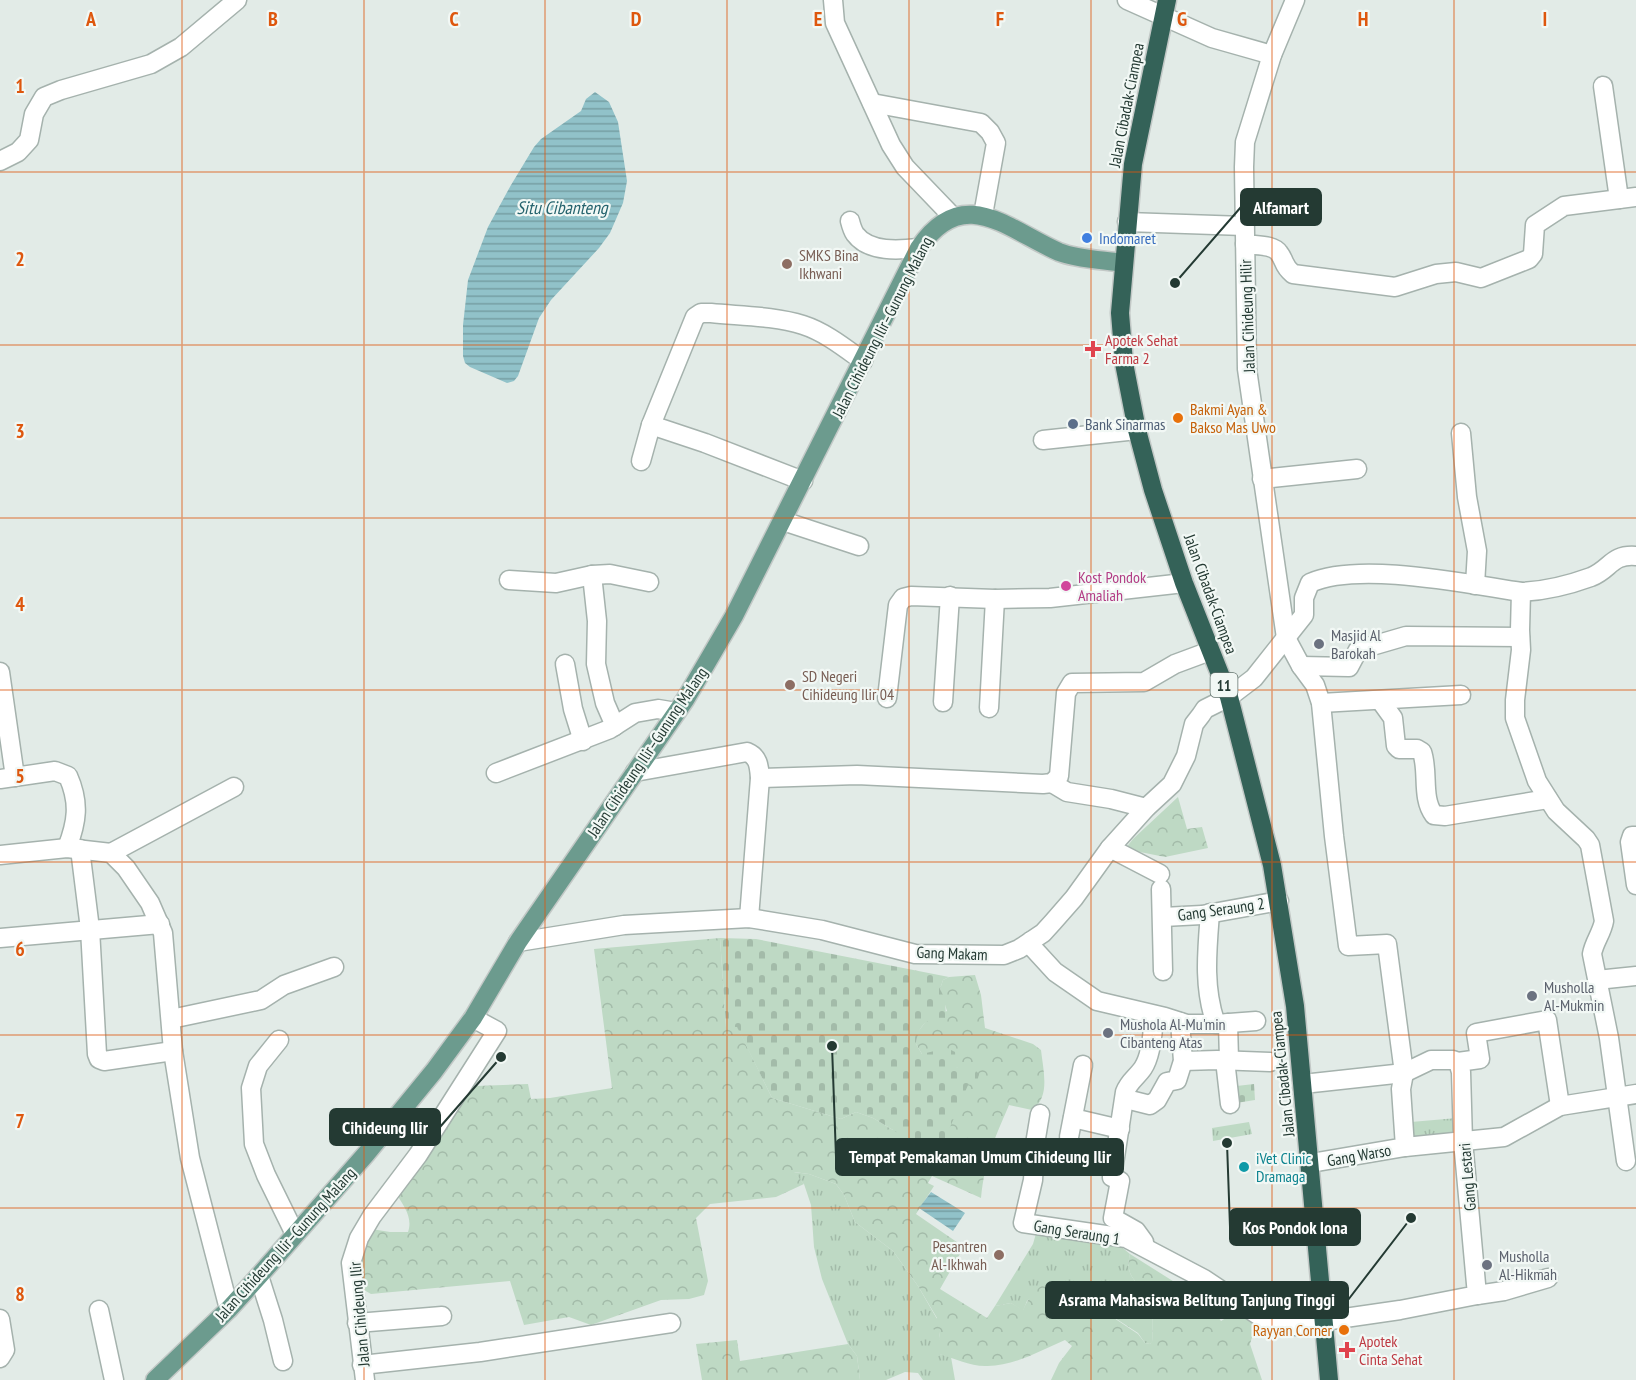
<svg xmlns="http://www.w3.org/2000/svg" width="1636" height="1380" font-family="'PT Sans Narrow',sans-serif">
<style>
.grass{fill:url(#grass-tufts)}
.forest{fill:url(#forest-crowns)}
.cemetery{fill:url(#cemetery-stones)}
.water{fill:url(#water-rules)}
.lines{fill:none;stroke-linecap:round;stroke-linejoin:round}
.minor-casing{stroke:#a5b2ad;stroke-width:21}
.major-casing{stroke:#c2c8c6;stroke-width:21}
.highway-casing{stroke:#c2c8c6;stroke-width:21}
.minor{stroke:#fff;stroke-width:18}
.major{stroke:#6c9b8e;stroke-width:18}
.highway{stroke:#346258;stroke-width:18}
.grid{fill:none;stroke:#de570e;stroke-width:1.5;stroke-opacity:0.55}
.shop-dot{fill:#3f7fe0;stroke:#f2f8f5;stroke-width:2}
.education-dot{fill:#8d6e63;stroke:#f2f8f5;stroke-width:2}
.health-dot{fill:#e0444e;stroke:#f2f8f5;stroke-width:2}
.food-dot{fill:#e8710a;stroke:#f2f8f5;stroke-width:2}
.service-dot{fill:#5c6f8a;stroke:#f2f8f5;stroke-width:2}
.hotel-dot{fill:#d1479c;stroke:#f2f8f5;stroke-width:2}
.worship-dot{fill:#6b7280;stroke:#f2f8f5;stroke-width:2}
.culture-dot{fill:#0f9aa8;stroke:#f2f8f5;stroke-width:2}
.labels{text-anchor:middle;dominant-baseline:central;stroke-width:4.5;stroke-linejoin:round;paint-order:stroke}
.shield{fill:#f2f8f5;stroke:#62736d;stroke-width:1.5}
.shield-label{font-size:15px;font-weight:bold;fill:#243a33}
.street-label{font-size:16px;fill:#243a33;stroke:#f2f8f5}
.shop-label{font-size:16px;fill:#366cbe;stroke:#f2f8f5;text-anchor:start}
.education-label{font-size:16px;fill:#785e54;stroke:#f2f8f5;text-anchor:start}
.health-label{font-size:16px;fill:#be3a42;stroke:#f2f8f5;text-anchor:start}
.food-label{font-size:16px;fill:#c56008;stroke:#f2f8f5;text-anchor:start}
.service-label{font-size:16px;fill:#4e5e75;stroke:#f2f8f5;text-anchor:start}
.hotel-label{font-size:16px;fill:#b23c85;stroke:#f2f8f5;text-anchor:start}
.worship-label{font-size:16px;fill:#5b616d;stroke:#f2f8f5;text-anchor:start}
.culture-label{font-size:16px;fill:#0d838f;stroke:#f2f8f5;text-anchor:start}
.water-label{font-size:18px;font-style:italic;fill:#26646e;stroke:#f2f8f5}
.grid-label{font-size:20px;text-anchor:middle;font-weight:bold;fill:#de570e;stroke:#f2f8f5;stroke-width:4.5;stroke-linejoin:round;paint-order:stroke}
.leader{fill:none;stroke:#243a33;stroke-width:2}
.callout-dot{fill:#243a33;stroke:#f2f8f5;stroke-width:2}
.callout{fill:#243a33;stroke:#243a33;stroke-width:2}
.callout-label{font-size:18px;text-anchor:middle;font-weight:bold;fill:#fff}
</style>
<defs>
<pattern id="grass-tufts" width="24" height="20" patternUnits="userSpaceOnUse" patternTransform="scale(1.5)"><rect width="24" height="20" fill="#bed9c4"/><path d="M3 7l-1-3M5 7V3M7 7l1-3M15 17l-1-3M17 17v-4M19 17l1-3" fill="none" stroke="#a3bba9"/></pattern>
<pattern id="forest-crowns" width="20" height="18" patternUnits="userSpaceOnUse" patternTransform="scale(1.5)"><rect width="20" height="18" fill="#bed9c4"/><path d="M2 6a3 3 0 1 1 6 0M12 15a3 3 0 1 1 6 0" fill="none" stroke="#a3bba9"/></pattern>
<pattern id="cemetery-stones" width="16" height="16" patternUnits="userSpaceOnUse" patternTransform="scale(1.5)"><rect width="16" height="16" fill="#bed9c4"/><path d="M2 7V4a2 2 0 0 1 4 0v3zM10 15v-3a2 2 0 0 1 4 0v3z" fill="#a3bba9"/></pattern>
<pattern id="water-rules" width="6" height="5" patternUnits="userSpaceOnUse" patternTransform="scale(1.5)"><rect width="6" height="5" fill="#91c2c9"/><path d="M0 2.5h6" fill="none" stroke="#769fa4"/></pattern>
</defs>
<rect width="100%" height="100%" fill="#e2ebe7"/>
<g class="grass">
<path d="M 1457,1118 L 1457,1138 L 1412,1143 L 1411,1122 Z"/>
<path d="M 1249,1122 L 1252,1134 L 1213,1141 L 1212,1128 Z"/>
<path d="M 793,1172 L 809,1174 L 836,1184 L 844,1195 L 855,1222 L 893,1251 L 918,1286 L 937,1319 L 940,1338 L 939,1354 L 951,1357 L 955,1380 L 923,1380 L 918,1373 L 905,1372 L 886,1380 L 860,1380 L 857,1356 L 848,1344 L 822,1279 L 814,1247 L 811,1205 L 804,1184 Z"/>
<path d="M 1037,1230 L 1118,1244 L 1130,1254 C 1123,1283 1145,1282 1151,1303 C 1154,1314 1152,1330 1153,1342 L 1150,1344 L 1145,1343 L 1138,1333 L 1084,1298 L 1060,1289 L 1051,1281 L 1027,1301 L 1023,1311 L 1011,1303 L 995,1306 L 1033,1244 Z"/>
</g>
<g class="forest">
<path d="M 1178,797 L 1187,829 L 1202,827 L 1208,848 L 1165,857 L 1125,849 L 1133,839 Z"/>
<path d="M 720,938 L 726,1027 L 737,1026 L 772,1098 L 841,1119 L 856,1112 L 873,1118 L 893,1130 L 969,1069 L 961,1069 L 922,1054 L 916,1044 L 917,1033 L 927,1020 L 947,1011 L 940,989 L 943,980 L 949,977 L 975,975 L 981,995 L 985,1028 L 1033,1044 L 1041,1050 C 1043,1070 1051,1097 1032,1110 L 1009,1105 C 994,1140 985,1159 981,1198 L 932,1176 L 928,1183 L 934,1186 L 916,1214 L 964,1247 L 940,1289 L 987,1318 L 995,1306 L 1011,1303 L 1023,1310 C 1028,1298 1038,1285 1051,1281 L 1060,1289 L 1084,1298 L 1138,1334 L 1145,1343 L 1150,1344 L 1153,1341 C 1152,1330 1154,1314 1151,1303 C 1145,1282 1123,1283 1130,1254 L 1176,1283 L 1191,1300 L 1214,1311 L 1221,1321 L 1234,1313 L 1256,1324 L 1250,1344 L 1262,1380 L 1051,1380 L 1059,1363 L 1072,1346 L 1065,1340 C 1039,1351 1013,1367 985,1366 C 970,1366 953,1358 939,1354 L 937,1346 L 940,1338 L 939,1332 L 931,1328 L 931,1323 L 937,1318 L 918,1286 L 893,1251 L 855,1222 L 844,1195 L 836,1184 L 809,1174 L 794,1172 L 804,1184 L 776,1197 L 710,1204 L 696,1218 L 708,1281 L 704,1295 L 689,1299 L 661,1300 L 591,1325 L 569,1317 L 524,1325 L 510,1281 L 371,1294 L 364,1290 L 359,1279 L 359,1227 L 390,1232 L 408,1232 C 413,1218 404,1206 397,1195 C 428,1168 446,1120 466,1084 L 476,1086 L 528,1084 L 531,1099 L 550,1098 L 612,1088 L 594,949 Z"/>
<path d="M 737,1340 L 740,1361 L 848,1344 L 857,1356 L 860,1380 L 702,1380 L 696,1344 Z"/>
</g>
<g class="cemetery">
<path d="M 720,938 L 756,939 L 949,977 L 943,980 L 940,989 L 945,999 L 946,1018 C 927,1016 918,1026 916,1044 L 922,1054 L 947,1048 L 955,1052 L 956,1067 L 975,1070 L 979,1074 L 977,1082 L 968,1085 L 945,1139 L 939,1148 L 928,1151 L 873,1118 L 856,1112 L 841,1119 L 772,1098 L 737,1027 L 726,1027 Z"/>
<path d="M 1254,1084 L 1255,1100 L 1230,1104 L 1228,1087 Z"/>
</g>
<g class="water">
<path d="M 595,92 L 609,102 L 618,122 L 627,181 L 623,203 L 610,233 L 599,248 L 551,300 L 539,318 L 518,376 L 514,381 L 507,383 L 470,367 L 465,363 L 463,356 L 463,325 L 468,280 L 488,227 L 511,185 L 534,147 L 541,139 L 581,111 L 586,99 Z"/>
<path d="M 931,1192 L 965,1213 L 953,1231 L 919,1208 Z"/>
</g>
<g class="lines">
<g class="minor-casing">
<g id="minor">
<path d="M 833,0 L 835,23 L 891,145 L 905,167 L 953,217"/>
<path d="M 1127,0 L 1212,38 L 1272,55"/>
<path d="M 1295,0 L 1272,55 L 1245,142 L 1244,167 L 1247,369 L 1286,638 L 1301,666 L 1315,685 L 1321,703 L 1334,836 L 1348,946 L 1387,944 L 1404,1073 L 1401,1089 L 1405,1147 L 1311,1163"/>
<path d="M 1603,86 L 1619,199"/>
<path d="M 872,103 L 981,123 L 990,132 L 996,143 L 983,215"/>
<path d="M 0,161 L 18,152 L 29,140 L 34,114 L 44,97 L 61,90 L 151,64 L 181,47 L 237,0"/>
<path d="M 850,221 C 851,225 853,231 855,234 C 869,253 900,250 919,248"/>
<path d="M 1127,222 L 1244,226"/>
<path d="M 1245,244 C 1255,246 1273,244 1279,253 C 1286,262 1282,265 1293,274 L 1395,287 L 1436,274 L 1456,272 L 1481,278 L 1529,259 L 1533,254 L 1535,225 L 1564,206 L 1636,197"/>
<path d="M 1461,433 L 1467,497 L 1477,551 L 1475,585"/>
<path d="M 1043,440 L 1137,430"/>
<path d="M 641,461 L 651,425"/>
<path d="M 1262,479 L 1357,469"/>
<path d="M 803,481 L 705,443 L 651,425 L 695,317 L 701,313 L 711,313 C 741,316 775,316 803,325 C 825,332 845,348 863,361"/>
<path d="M 783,521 L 859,546"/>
<path d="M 592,575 L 597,621 L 596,664 L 605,703 L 615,726"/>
<path d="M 509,580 L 556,583 L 592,575 L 610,574 L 649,582"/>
<path d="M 1521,592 L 1520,630 L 1521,650 L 1515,700 L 1515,718 L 1537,781 L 1556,811 L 1586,839 L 1590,845 L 1604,921 C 1602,933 1594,942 1592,954 L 1609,1038 L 1626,1161"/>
<path d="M 565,664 L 573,709 L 583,741"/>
<path d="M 1301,666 L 1349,667 L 1358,650 L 1406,636 L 1520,637"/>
<path d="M 0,672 L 15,777"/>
<path d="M 887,698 L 898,605 L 903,598 L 911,596 L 995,599 L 1050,598 L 1184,583"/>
<path d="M 1380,700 L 1393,718 L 1396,746 L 1399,749 L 1417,749 L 1422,752 C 1429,772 1421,798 1434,815 L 1445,816 L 1548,799"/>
<path d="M 943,702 L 950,596"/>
<path d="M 1321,703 L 1461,695"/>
<path d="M 989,708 L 995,599"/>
<path d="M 635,772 L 747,752 C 759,757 759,767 760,778 L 749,918"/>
<path d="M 496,773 L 610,729 L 635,713 L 658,709 L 676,712"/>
<path d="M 760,778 L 857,775 L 1043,784 L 1052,783 L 1059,776 L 1066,693 L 1072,683 L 1144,682 L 1175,664 L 1210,651"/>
<path d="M 0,779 L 55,771 L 68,776 C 80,803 77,822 67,848"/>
<path d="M 1052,783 L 1067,792 L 1111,799 L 1146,808"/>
<path d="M 1636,836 L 1632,836 L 1630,842 L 1636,885"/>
<path d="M 1110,848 L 1160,874"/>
<path d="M 80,849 L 90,929 L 97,1054 L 99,1059 L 104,1061 L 173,1051"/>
<path d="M 111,853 L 234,787"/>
<path d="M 0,855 L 67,848 L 111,853 L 126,868 L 150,903 L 163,933 L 173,1051 L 190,1158 L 229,1309"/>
<path d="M 1161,889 L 1163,971"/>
<path d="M 1210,913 C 1207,951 1203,988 1216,1024"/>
<path d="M 1163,917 L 1202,915 L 1279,901"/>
<path d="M 0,938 L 160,924"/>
<path d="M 1031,941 L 1033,948 L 1055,972 L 1097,1001 L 1165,1017 L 1187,1024 L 1216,1024 L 1256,1021"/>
<path d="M 518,942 L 624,925 L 749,918 L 822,930 L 915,954 L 1004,955 L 1019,949 L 1043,933 L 1053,922 L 1074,898 L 1110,848 L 1146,808 L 1172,784 L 1186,756 L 1194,724 L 1201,715 L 1205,709 L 1229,697 L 1254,678 L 1304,615 L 1304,598 L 1310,583 C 1359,561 1467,584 1521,592 C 1544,591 1569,585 1591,577 C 1611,569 1611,554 1636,556"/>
<path d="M 1597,980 L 1636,976"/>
<path d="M 171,1019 L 261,1000 L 284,985 L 334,967"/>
<path d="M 1228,1023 L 1229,1060"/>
<path d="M 279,1040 L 258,1066 L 251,1088 L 254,1144 L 266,1175 L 295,1234"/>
<path d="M 1225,1060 L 1230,1104"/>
<path d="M 1183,1061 L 1217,1060 L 1270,1062"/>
<path d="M 1458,1062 L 1480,1059 L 1476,1033 L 1547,1020 L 1560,1106"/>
<path d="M 1126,1099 L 1150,1105 L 1157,1100 L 1167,1082 L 1177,1080 L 1183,1061 L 1180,1022"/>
<path d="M 1040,1114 L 1035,1144 L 1033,1180 L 1023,1223 L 1126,1238 L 1204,1279 L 1261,1317 L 1271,1322 L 1286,1326 L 1310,1326 L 1324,1321 L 1400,1310 L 1477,1295 L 1463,1141 L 1461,1072 L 1458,1062 L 1453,1060 L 1431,1060 L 1404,1073 L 1303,1084"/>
<path d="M 1073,1118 L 1120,1129"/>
<path d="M 1069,1137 L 1083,1065"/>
<path d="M 1405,1147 L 1504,1137 L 1560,1106 L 1636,1094"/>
<path d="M 1144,1242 L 1136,1231 L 1113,1218 L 1120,1181 L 1112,1177 L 1125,1092 C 1129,1081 1137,1077 1143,1068 C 1152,1054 1152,1032 1155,1015"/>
<path d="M 259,1276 L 273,1320 L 283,1361"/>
<path d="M 1477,1295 L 1504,1291 L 1548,1278"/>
<path d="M 99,1310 L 114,1380"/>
<path d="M 0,1319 L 5,1350 L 0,1358"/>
<path d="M 357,1323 L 442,1316"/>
<path d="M 362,1365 L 480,1352 L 671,1323"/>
<path d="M 365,1380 L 351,1263 L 359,1238 L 372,1216 L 418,1155 L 497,1031 L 473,1018"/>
</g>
</g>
<g class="major-casing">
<path id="major" d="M 155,1380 L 229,1309 L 259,1276 L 366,1154 L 434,1071 L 473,1018 L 518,942 L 685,700 L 734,616 L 919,248 C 963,183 1007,229 1059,252 C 1076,259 1104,260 1123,263"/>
</g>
<g class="highway-casing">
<path id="highway" d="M 1167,0 L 1133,164 L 1120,313 L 1124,363 L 1137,430 L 1153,490 L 1184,583 L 1229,697 L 1272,865 L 1295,1006 L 1329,1380"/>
</g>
<use href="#minor" class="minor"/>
<use href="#major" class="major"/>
<use href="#highway" class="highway"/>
</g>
<path class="grid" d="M 182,0 L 182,1380M 364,0 L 364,1380M 545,0 L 545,1380M 727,0 L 727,1380M 909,0 L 909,1380M 1091,0 L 1091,1380M 1272,0 L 1272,1380M 1454,0 L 1454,1380M 0,172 L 1636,172M 0,345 L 1636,345M 0,518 L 1636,518M 0,690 L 1636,690M 0,862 L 1636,862M 0,1035 L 1636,1035M 0,1208 L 1636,1208"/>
<circle class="shop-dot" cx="1087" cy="238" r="6"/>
<g class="education-dot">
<circle cx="787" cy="264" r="6"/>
<circle cx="790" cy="685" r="6"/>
<circle cx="999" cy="1255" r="6"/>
</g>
<g class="health-dot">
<path d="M1090 340h6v6h6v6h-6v6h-6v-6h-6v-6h6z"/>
<path d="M1344 1341h6v6h6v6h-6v6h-6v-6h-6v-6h6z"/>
</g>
<g class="food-dot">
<circle cx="1178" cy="418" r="6"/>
<circle cx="1344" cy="1330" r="6"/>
</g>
<circle class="service-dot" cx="1073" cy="424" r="6"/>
<circle class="hotel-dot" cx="1066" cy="586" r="6"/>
<g class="worship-dot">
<circle cx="1319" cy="644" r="6"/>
<circle cx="1532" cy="996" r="6"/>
<circle cx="1108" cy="1033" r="6"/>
<circle cx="1487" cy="1265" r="6"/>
</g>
<circle class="culture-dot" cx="1244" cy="1167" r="6"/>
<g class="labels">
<rect class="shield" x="1210.5" y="673" width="27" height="24" rx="4.5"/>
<g class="shield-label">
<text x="1224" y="685">11</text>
</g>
<g class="street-label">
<text transform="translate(1126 105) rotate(-79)">Jalan Cibadak-Ciampea</text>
<text transform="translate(1247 316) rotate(-92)">Jalan Cihideung Hilir</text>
<text transform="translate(882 327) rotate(-63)">Jalan Cihideung Ilir–Gunung Malang</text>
<text transform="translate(1211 594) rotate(70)">Jalan Cibadak-Ciampea</text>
<text transform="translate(647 752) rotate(-56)">Jalan Cihideung Ilir–Gunung Malang</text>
<text transform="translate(1221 909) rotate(-8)">Gang Seraung 2</text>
<text transform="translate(952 953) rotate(2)">Gang Makam</text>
<text transform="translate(1282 1074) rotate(-96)">Jalan Cibadak-Ciampea</text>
<text transform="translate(1359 1155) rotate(-10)">Gang Warso</text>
<text transform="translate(1467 1177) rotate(-95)">Gang Lestari</text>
<text transform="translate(1077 1232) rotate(9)">Gang Seraung 1</text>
<text transform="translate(285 1244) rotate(-48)">Jalan Cihideung Ilir–Gunung Malang</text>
<text transform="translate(359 1314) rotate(-95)">Jalan Cihideung Ilir</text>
</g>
<g class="shop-label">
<text x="1099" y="238">Indomaret</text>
</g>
<g class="education-label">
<text x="799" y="255">SMKS Bina<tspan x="799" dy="18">Ikhwani</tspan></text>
<text x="802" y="676">SD Negeri<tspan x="802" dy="18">Cihideung Ilir 04</tspan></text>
<text x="987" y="1246" text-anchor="end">Pesantren<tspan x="987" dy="18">Al-Ikhwah</tspan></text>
</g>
<g class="health-label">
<text x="1105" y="340">Apotek Sehat<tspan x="1105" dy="18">Farma 2</tspan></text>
<text x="1359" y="1341">Apotek<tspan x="1359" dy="18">Cinta Sehat</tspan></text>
</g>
<g class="food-label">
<text x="1190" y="409">Bakmi Ayan &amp;<tspan x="1190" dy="18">Bakso Mas Uwo</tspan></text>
<text x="1332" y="1330" text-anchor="end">Rayyan Corner</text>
</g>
<g class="service-label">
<text x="1085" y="424">Bank Sinarmas</text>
</g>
<g class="hotel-label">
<text x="1078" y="577">Kost Pondok<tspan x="1078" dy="18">Amaliah</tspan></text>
</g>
<g class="worship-label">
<text x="1331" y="635">Masjid Al<tspan x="1331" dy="18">Barokah</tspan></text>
<text x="1544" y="987">Musholla<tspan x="1544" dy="18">Al-Mukmin</tspan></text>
<text x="1120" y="1024">Mushola Al-Mu'min<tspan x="1120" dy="18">Cibanteng Atas</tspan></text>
<text x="1499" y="1256">Musholla<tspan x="1499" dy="18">Al-Hikmah</tspan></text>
</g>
<g class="culture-label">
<text x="1256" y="1158">iVet Clinic<tspan x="1256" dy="18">Dramaga</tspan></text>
</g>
<g class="water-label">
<text x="562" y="207">Situ Cibanteng</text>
</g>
</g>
<g class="grid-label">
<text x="91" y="26">A</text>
<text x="273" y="26">B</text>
<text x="454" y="26">C</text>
<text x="636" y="26">D</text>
<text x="818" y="26">E</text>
<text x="1000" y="26">F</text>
<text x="1182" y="26">G</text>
<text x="1363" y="26">H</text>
<text x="1545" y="26">I</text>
<text x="20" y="93">1</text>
<text x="20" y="266">2</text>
<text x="20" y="438">3</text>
<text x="20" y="611">4</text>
<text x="20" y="783">5</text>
<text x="20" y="956">6</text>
<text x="20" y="1128">7</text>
<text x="20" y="1301">8</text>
</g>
<path class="leader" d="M1175 283L1241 207M501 1057L440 1127M832 1046L836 1157M1227 1143L1230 1227M1411 1218L1348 1300"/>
<g class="callout-dot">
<circle cx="1175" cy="283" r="6"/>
<circle cx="501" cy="1057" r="6"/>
<circle cx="832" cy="1046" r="6"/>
<circle cx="1227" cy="1143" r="6"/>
<circle cx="1411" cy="1218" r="6"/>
</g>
<g class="callout">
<rect x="1241" y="189" width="80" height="36" rx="6"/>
<rect x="330" y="1109" width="110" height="36" rx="6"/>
<rect x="836" y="1139" width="287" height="36" rx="6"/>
<rect x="1230" y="1209" width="130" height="36" rx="6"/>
<rect x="1046" y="1282" width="302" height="36" rx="6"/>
</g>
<g class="callout-label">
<text x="1281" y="214">Alfamart</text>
<text x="385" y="1134">Cihideung Ilir</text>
<text x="980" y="1163">Tempat Pemakaman Umum Cihideung Ilir</text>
<text x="1295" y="1234">Kos Pondok Iona</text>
<text x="1197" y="1306">Asrama Mahasiswa Belitung Tanjung Tinggi</text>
</g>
</svg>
